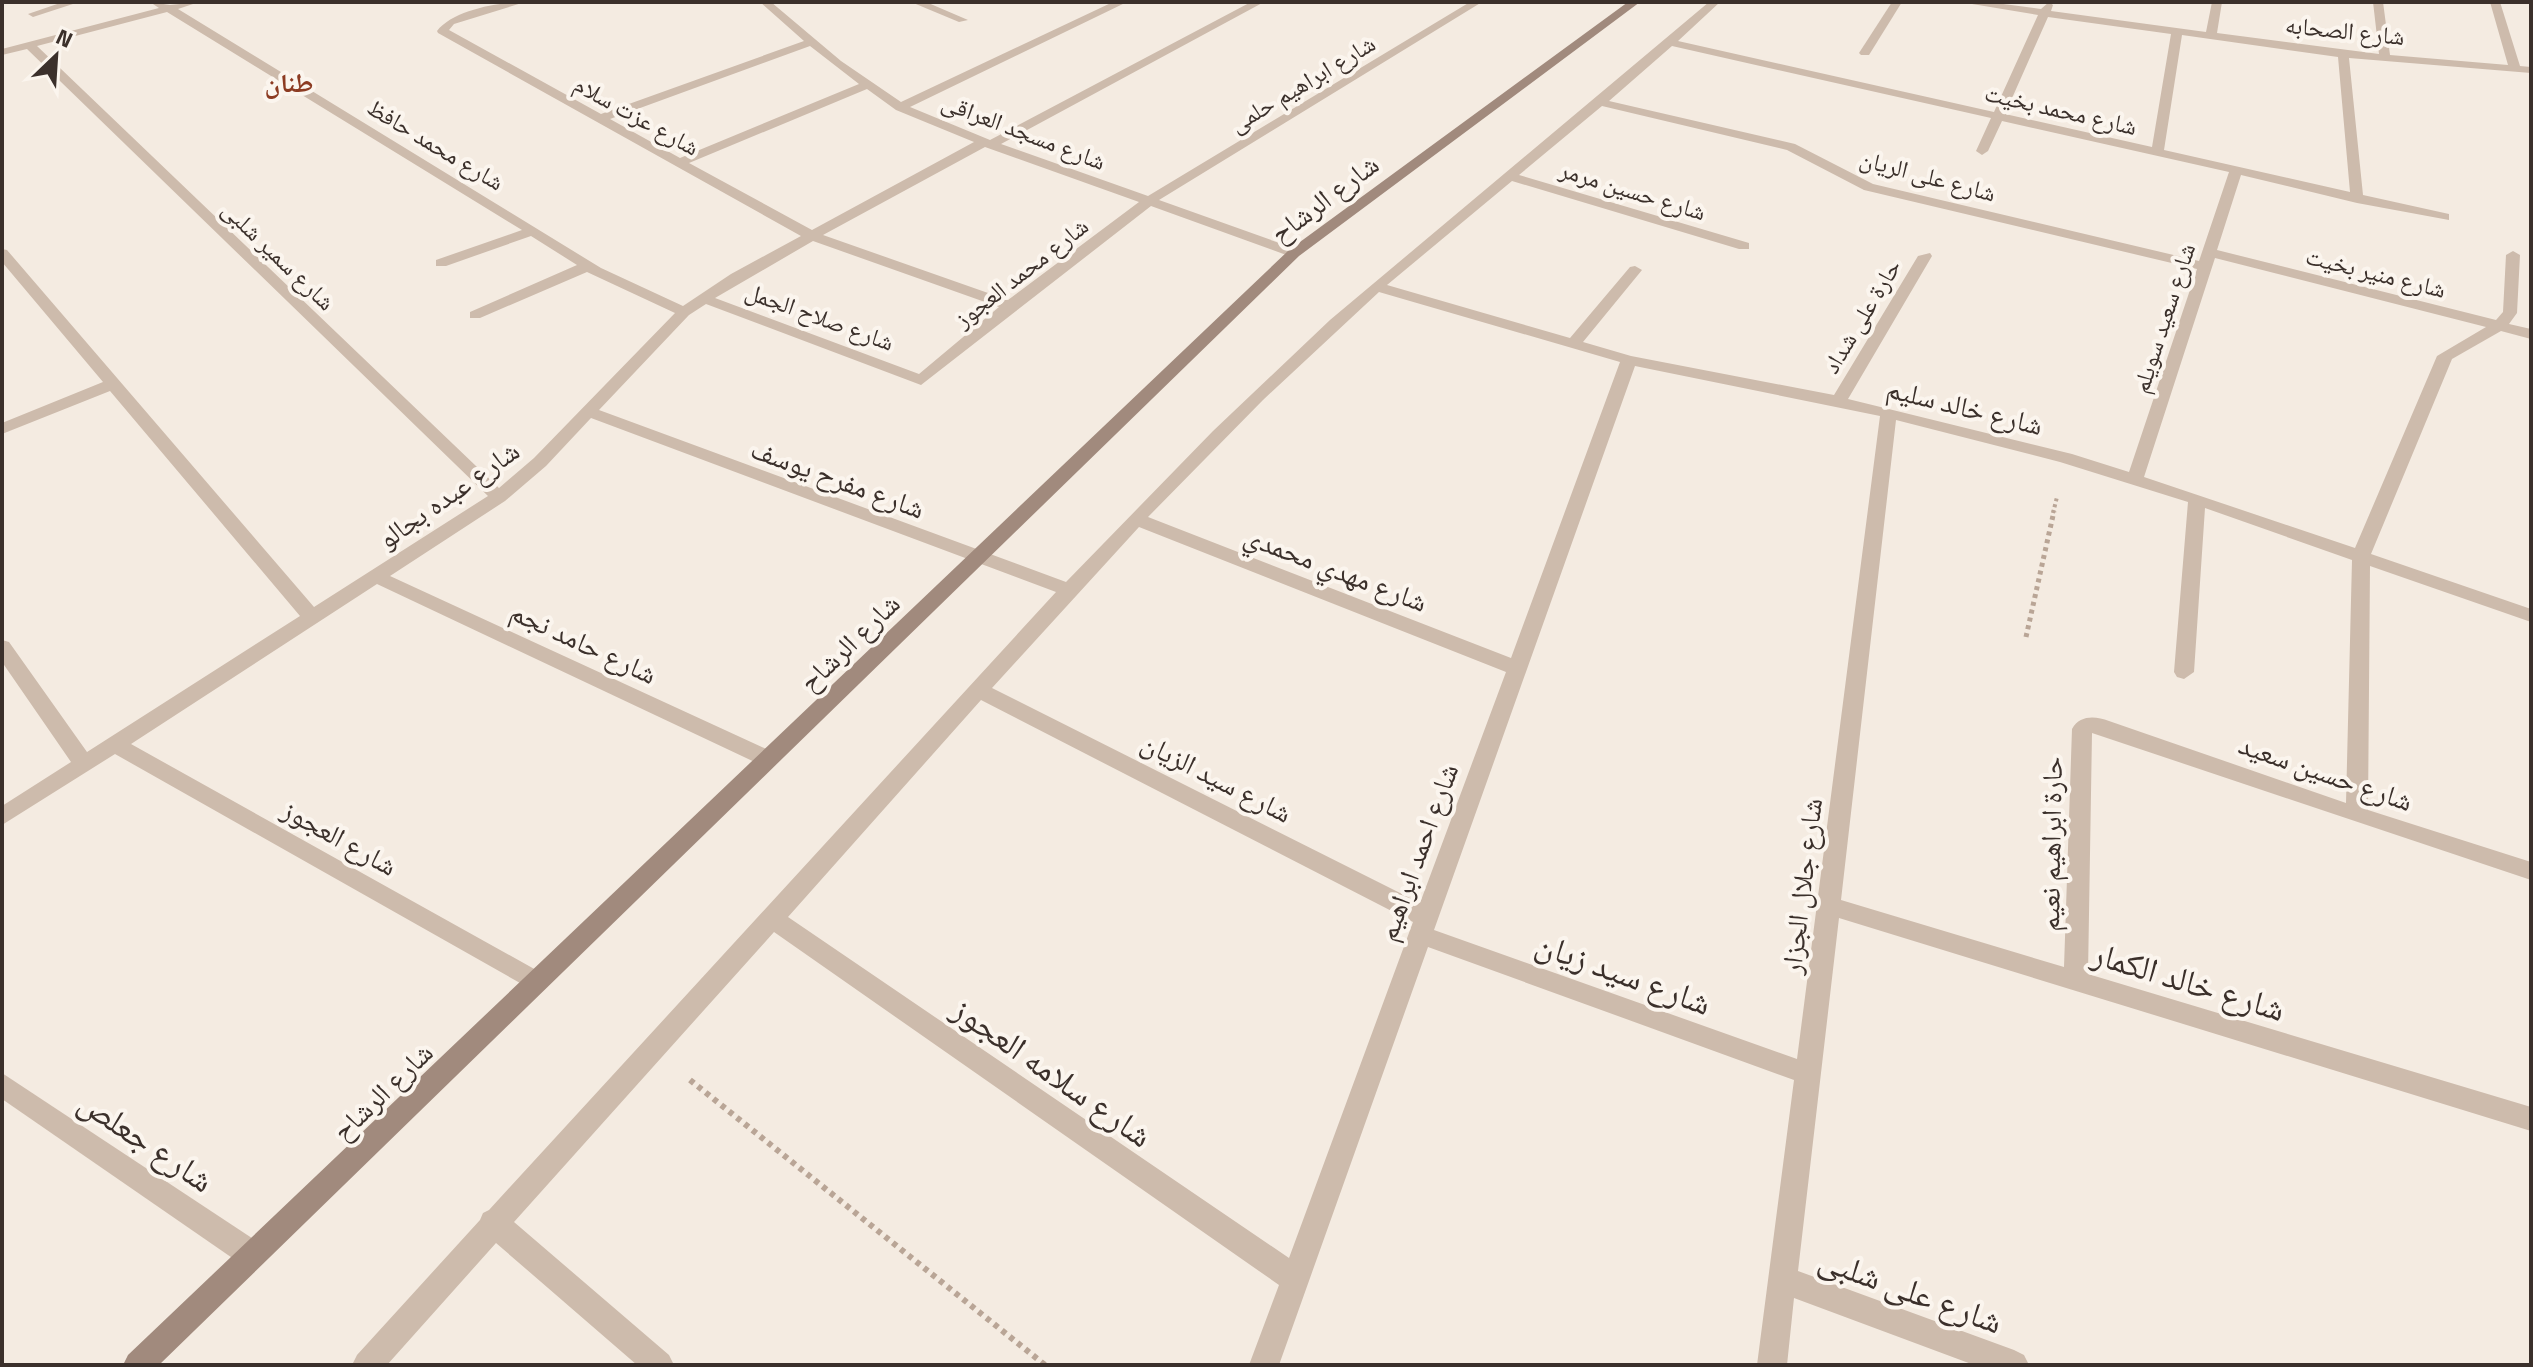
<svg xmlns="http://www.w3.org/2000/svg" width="2533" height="1367" font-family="'Titillium Web','Noto Naskh Arabic',sans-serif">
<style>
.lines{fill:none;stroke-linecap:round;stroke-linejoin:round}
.path-far2{stroke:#b9a596;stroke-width:4;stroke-dasharray:3 3;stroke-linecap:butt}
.path-far1{stroke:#b9a596;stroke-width:5;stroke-dasharray:4 4;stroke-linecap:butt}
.path{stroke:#b9a596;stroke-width:6;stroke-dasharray:5 5;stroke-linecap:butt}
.minor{fill:#cdbbac;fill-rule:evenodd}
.secondary{fill:#a18a7d;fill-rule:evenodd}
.labels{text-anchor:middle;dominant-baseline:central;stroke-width:8;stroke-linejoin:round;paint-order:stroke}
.far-street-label{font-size:24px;fill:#3b302b;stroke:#fbf5ee}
.far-quarter-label{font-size:26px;font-weight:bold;fill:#8c3b22;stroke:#fbf5ee}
.street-label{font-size:28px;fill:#3b302b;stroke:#fbf5ee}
.near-street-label{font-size:34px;fill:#3b302b;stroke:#fbf5ee}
</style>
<rect width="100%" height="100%" fill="#f4ebe1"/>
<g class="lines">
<path class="path-far2" d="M 2053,513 L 2057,497"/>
<path class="path-far1" d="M 2026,637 L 2054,511"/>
<path class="path" d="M 690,1080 L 1045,1365"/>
<g class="minor">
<path d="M 63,2 L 79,2 L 33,17 L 28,14 Z"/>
<path d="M 150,2 L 170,5 L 199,2 L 178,9 L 601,268 L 683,306 L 731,274 L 801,236 L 438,33 L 437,31 C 453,10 499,2 525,2 L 454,24 L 449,30 L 601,114 L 804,41 L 760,2 L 771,2 L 841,61 L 901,102 L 1113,2 L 1127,2 L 910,107 L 990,140 L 1251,2 L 1264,2 L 1001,144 L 1148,196 L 1470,2 L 1482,2 L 1159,200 L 1299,250 L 1299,256 L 1289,256 L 1151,206 L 921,385 L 706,304 L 689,315 L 599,410 L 1066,582 L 1213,431 L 1330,320 L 1709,2 L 1720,2 L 1678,41 L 1994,112 L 2038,15 L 1960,2 L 1988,2 L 2041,9 L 2049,2 L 2053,5 L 2051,11 L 2206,32 L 2212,2 L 2222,2 L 2217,33 L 2379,54 L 2373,2 L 2383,2 L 2390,55 L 2508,65 L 2490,2 L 2500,2 L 2520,66 L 2531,67 L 2531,73 L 2349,58 L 2363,195 L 2449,214 L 2449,220 L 2357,203 L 2241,175 L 2217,250 L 2496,320 L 2503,312 L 2506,255 L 2513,251 L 2520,255 L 2517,313 L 2509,324 L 2531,329 L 2531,339 L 2501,331 L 2452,359 L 2371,554 L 2531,609 L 2531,622 L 2370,566 L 2368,810 L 2531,862 L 2531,880 L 2092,733 L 2088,974 L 2531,1107 L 2531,1131 L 1839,918 L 1798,1271 L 2014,1350 L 2024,1355 L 2029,1365 L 1974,1365 L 1794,1298 L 1787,1365 L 1757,1365 L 1794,1080 L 1428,947 L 1279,1365 L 1249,1365 L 1279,1285 L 774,932 L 514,1222 L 669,1355 L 674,1365 L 637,1365 L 496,1243 L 387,1365 L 352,1365 L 357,1355 L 480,1220 L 483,1213 L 489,1210 L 1056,592 L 591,418 L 546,466 L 505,501 L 390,576 L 775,753 L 779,759 L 775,765 L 761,765 L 377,584 L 131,744 L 545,975 L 548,982 L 545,989 L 536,992 L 115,754 L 2,825 L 2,806 L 71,762 L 2,662 L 2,640 L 9,642 L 87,752 L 300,616 L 110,391 L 2,434 L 2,423 L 103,382 L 2,262 L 2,249 L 7,250 L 314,607 L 488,496 L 27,49 L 2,55 L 2,49 L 159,8 ZM 167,12 L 522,230 L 436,260 L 436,266 L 446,266 L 531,236 L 577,265 L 470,312 L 470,318 L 480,318 L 587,272 L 675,313 L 534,458 L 499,488 L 37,46 ZM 2048,17 L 2171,34 L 2152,147 L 2005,114 ZM 2182,35 L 2338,57 L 2350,192 L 2164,150 ZM 810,46 L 859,84 L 680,158 L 610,119 ZM 1672,46 L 1991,118 L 1976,151 L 1982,155 L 1988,151 L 2002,121 L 2229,172 L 2199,261 L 1873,184 L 1795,144 L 1609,101 ZM 867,89 L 896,110 L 974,142 L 812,230 L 689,163 ZM 1602,106 L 1787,150 L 1864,190 L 2197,269 L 2129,472 L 2072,454 L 1848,399 L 1932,256 L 1930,253 L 1918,256 L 1834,395 L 1631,356 L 1583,342 L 1642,270 L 1635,266 L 1630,267 L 1570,338 L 1387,285 L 1512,181 L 1739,249 L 1749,249 L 1749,243 L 1519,175 ZM 985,147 L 1139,202 L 1008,300 L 823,235 ZM 813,241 L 999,307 L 919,374 L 715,298 ZM 2215,258 L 2486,327 L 2437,356 L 2355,548 L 2144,477 ZM 1379,292 L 1620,362 L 1511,658 L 1148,517 L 1263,400 ZM 1635,366 L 1880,416 L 1797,1059 L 1434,930 ZM 1896,420 L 2060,462 L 2188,502 L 2174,672 L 2177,677 L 2184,679 L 2194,672 L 2205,508 L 2352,560 L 2346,803 L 2109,721 C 2095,716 2080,715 2072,729 L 2064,967 L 1841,900 ZM 1139,527 L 1506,672 L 1420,903 L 992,688 ZM 981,700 L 1413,922 L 1289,1258 L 788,917 Z"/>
<path d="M 911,2 L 926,2 L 968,20 L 959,22 Z"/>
<path d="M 1892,2 L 1902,2 L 1869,55 L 1861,55 L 1859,53 Z"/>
<path d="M 2,1073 L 261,1244 L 265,1254 L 261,1264 L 251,1268 L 241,1264 L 2,1099 Z"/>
</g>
<path class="secondary" d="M 1628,2 L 1640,2 L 1299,256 L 159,1365 L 123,1365 L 128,1355 L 1289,250 Z"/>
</g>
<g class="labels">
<g class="far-street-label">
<text transform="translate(2345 30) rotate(6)">شارع الصحابه</text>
<text transform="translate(1302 83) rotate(-31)">شارع ابراهيم حلمى</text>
<text transform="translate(2061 109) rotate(13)">شارع محمد بخيت</text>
<text transform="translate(637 115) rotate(29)">شارع عزت سلام</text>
<text transform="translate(1024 131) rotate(21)">شارع مسجد العراقى</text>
<text transform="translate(436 144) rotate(31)">شارع محمد حافظ</text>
<text transform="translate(1928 175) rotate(15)">شارع على الريان</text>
<text transform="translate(1633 190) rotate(17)">شارع حسين مرمر</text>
<text transform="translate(279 255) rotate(44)">شارع سمير شلبى</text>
<text transform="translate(1021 272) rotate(-38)">شارع محمد العجوز</text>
<text transform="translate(2376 272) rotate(14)">شارع منير بخيت</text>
<text transform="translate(820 316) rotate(20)">شارع صلاح الجمل</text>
<text transform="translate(1861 316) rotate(-59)">حارة على شداد</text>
<text transform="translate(2163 318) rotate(-72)">شارع سعيد سويلم</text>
</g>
<g class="far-quarter-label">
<text x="289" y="82">طنان</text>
</g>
<g class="street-label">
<text transform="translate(1324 198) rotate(-37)">شارع الرشاح</text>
<text transform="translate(1965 406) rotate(14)">شارع خالد سليم</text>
<text transform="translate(838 478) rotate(20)">شارع مفرح يوسف</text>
<text transform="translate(448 494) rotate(-35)">شارع عبده بجالو</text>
<text transform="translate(1336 568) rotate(21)">شارع مهدي محمدي</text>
<text transform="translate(584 642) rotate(25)">شارع حامد نجم</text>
<text transform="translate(849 642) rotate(-44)">شارع الرشاح</text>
<text transform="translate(2326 772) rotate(19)">شارع حسين سعيد</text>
<text transform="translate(1217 777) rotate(27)">شارع سيد الزيان</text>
<text transform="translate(340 837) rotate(29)">شارع العجوز</text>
<text transform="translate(2050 844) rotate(-89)">حارة ابراهيم نعيم</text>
<text transform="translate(1417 852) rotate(-70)">شارع احمد ابراهيم</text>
<text transform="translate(1801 886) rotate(-83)">شارع جلال الجزار</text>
<text transform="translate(382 1091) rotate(-44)">شارع الرشاح</text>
</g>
<g class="near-street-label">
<text transform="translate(1624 972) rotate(20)">شارع سيد زيان</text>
<text transform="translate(2189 980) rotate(17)">شارع خالد الكمار</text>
<text transform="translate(1053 1071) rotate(35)">شارع سلامه العجوز</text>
<text transform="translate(147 1140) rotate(34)">شارع جعلص</text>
<text transform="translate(1911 1289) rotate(20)">شارع على شلبى</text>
</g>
</g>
<rect width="2533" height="1367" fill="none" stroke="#3b302b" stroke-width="8"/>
<g transform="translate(56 56) rotate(25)" stroke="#fbf5ee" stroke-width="6" paint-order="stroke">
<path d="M0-6L14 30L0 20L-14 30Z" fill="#3b302b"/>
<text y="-12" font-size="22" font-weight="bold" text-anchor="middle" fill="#3b302b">N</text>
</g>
</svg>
